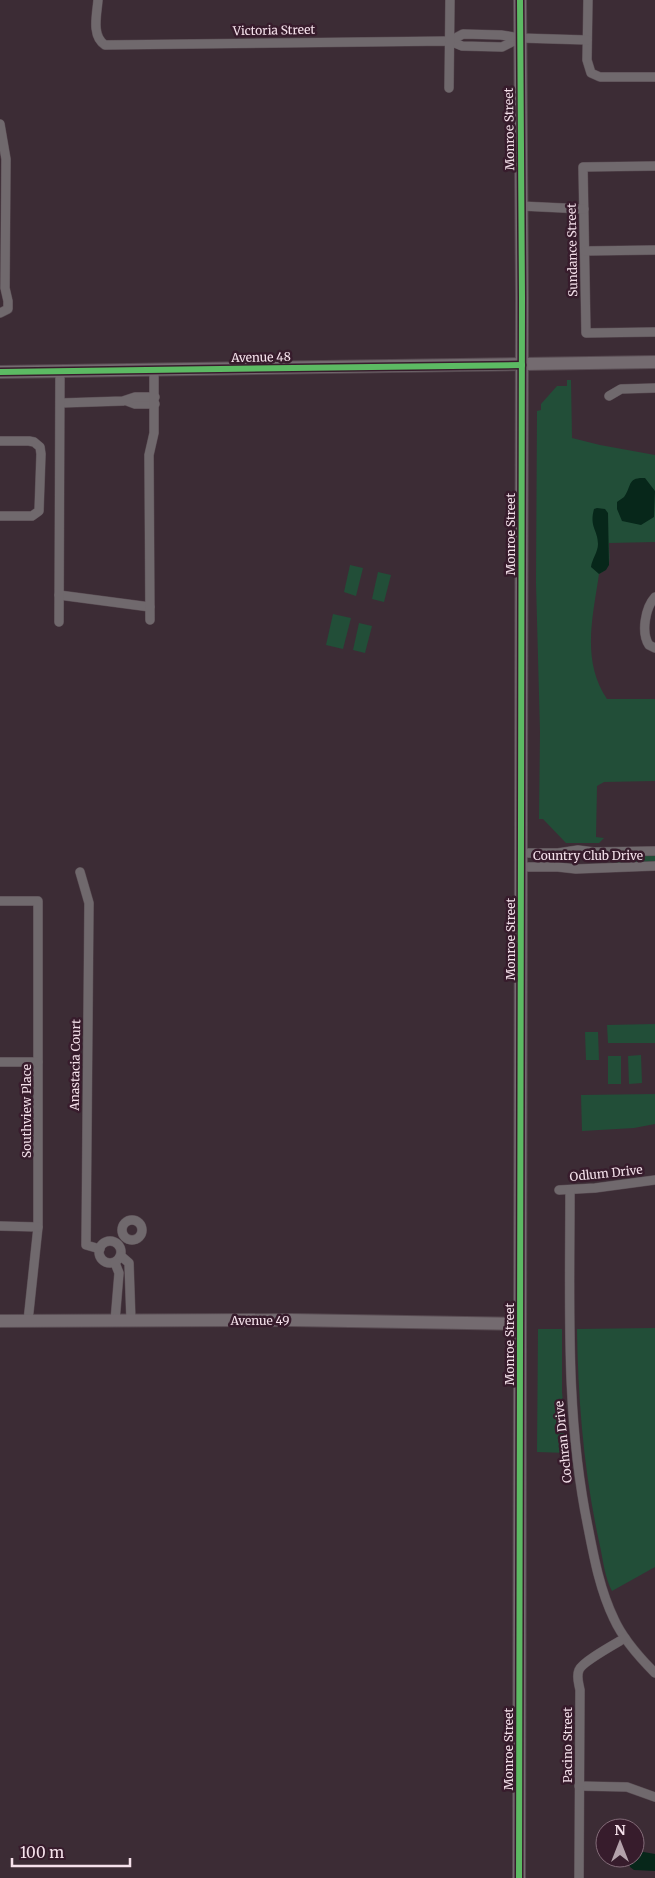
<svg xmlns="http://www.w3.org/2000/svg" width="655" height="1878" font-family="Merriweather,serif">
<style>
.green{fill:#224e38}
.water{fill:#07271a}
.lines{fill:none;stroke-linecap:round;stroke-linejoin:round}
.street-casing{stroke:#584b52;stroke-width:10}
.secondary-casing{stroke:#584b52;stroke-width:14}
.street{stroke:#70696d;stroke-width:9}
.secondary{stroke:#746b70;stroke-width:12}
.cycleway-casing{stroke:#371c2c;stroke-width:9}
.cycleway{stroke:#5cba63;stroke-width:6}
.labels{text-anchor:middle;dominant-baseline:central;stroke-width:5;stroke-linejoin:round;paint-order:stroke}
.street-label{font-size:12px;fill:#f5e1eb;stroke:#371c2c}
</style>
<rect width="100%" height="100%" fill="#3c2c35"/>
<g class="green">
<path d="M 567,380 L 571,380 L 572,438 L 600,445 L 655,455 L 655,542 L 609,543 C 609,557 613,567 599,574 C 593,616 581,661 607,699 L 655,699 L 655,781 L 604,782 L 597,786 L 596,837 L 604,838 L 599,843 L 566,843 L 543,819 L 539,819 L 540,732 L 536,583 L 537,411 L 541,410 L 541,404 L 557,386 L 567,386 Z"/>
<path d="M 350,565 L 363,568 L 356,596 L 344,592 Z"/>
<path d="M 378,572 L 391,575 L 384,602 L 372,599 Z"/>
<path d="M 333,614 L 351,618 L 343,649 L 326,645 Z"/>
<path d="M 359,623 L 372,626 L 365,653 L 353,650 Z"/>
<path d="M 655,854 L 655,863 L 617,863 L 615,862 L 616,855 Z"/>
<path d="M 655,1024 L 655,1043 L 608,1043 L 607,1025 Z"/>
<path d="M 585,1032 L 598,1032 L 599,1060 L 586,1060 Z"/>
<path d="M 641,1055 L 642,1083 L 629,1084 L 628,1056 Z"/>
<rect x="608" y="1056" width="13" height="28"/>
<path d="M 655,1094 L 655,1124 L 634,1128 L 582,1131 L 581,1095 Z"/>
<path d="M 655,1328 L 655,1567 L 612,1591 C 605,1578 603,1560 600,1546 C 584,1474 578,1402 577,1329 Z"/>
<path d="M 538,1329 L 562,1329 L 562,1392 L 568,1453 L 537,1452 Z"/>
</g>
<g class="water">
<path d="M 645,478 L 655,491 L 654,517 L 641,525 L 622,521 L 617,509 L 617,502 C 619,500 622,499 624,497 C 632,486 627,477 645,478 Z"/>
<path d="M 597,508 L 605,509 L 608,513 L 609,565 L 606,570 L 599,574 L 591,567 C 592,559 598,552 598,544 C 598,530 589,527 594,509 Z"/>
<path d="M 638,1851 L 655,1854 L 655,1871 L 634,1870 L 630,1867 L 628,1858 L 635,1858 L 635,1852 Z"/>
</g>
<g class="lines">
<g class="street-casing">
<g id="street">
<path d="M 98,0 C 97,14 91,36 105,45 L 450,41 L 462,46 L 502,47 L 520,38"/>
<path d="M 588,0 L 587,60 L 591,73 L 600,77 L 655,77"/>
<path d="M 450,41 L 463,34 L 501,35 L 520,38 L 587,40"/>
<path d="M 449,88 L 450,0"/>
<path d="M 0,124 L 6,159 L 5,288 L 8,301 L 8,309 L 0,313"/>
<path d="M 655,166 L 583,167 L 586,333 L 655,332"/>
<path d="M 521,206 L 584,209"/>
<path d="M 585,251 L 655,250"/>
<path d="M 609,396 L 621,389 L 655,388"/>
<path d="M 127,401 L 135,404 L 155,404"/>
<path d="M 61,403 L 123,401 L 135,397 L 155,397"/>
<path d="M 0,441 L 29,441 L 34,442 L 40,447 L 41,454 L 39,511 L 32,516 L 0,516"/>
<path d="M 59,595 L 150,607"/>
<path d="M 655,597 C 645,608 641,633 649,645 L 655,648"/>
<path d="M 150,620 L 149,455 L 154,433 L 154,370"/>
<path d="M 59,622 L 60,371"/>
<path d="M 521,853 L 558,853 L 578,850 L 594,852 L 655,851"/>
<path d="M 521,867 L 558,867 L 576,869 L 655,866"/>
<path d="M 80,872 L 89,903 L 86,1245 L 100,1249"/>
<path d="M 0,901 L 38,901 L 38,1227 L 28,1321"/>
<path d="M 0,1062 L 38,1062"/>
<path d="M 559,1190 L 595,1188 L 655,1180"/>
<path d="M 570,1190 C 570,1303 565,1416 588,1527 C 594,1558 600,1590 614,1619 C 623,1639 639,1657 655,1673"/>
<circle cx="132" cy="1230" r="10"/>
<path d="M 0,1226 L 38,1227"/>
<circle cx="110" cy="1252" r="11"/>
<path d="M 121,1256 L 129,1263 L 131,1321"/>
<path d="M 115,1263 L 119,1273 L 115,1321"/>
<path d="M 579,1786 L 627,1787 L 655,1797"/>
<path d="M 579,1878 L 580,1690 C 579,1684 576,1677 579,1670 C 582,1662 615,1644 625,1638"/>
</g>
</g>
<g class="secondary-casing">
<g id="secondary">
<path d="M 0,372 L 655,362"/>
<path d="M 0,1321 L 291,1320 L 520,1324"/>
<path d="M 519,1878 L 522,298 L 520,0"/>
</g>
</g>
<use href="#street" class="street"/>
<use href="#secondary" class="secondary"/>
<g class="cycleway-casing">
<g id="cycleway">
<path d="M 0,372 L 522,365"/>
<path d="M 519,1878 L 522,298 L 520,0"/>
</g>
</g>
<use href="#cycleway" class="cycleway"/>
</g>
<g class="labels">
<g class="street-label">
<text transform="translate(274 30) rotate(-1)">Victoria Street</text>
<text transform="translate(509 129) rotate(-91)">Monroe Street</text>
<text transform="translate(572 250) rotate(-91)">Sundance Street</text>
<text transform="translate(261 357) rotate(-1)">Avenue 48</text>
<text transform="translate(510 534) rotate(-90)">Monroe Street</text>
<text x="588" y="855">Country Club Drive</text>
<text transform="translate(510 939) rotate(-90)">Monroe Street</text>
<text transform="translate(75 1065) rotate(-89)">Anastacia Court</text>
<text transform="translate(26 1111) rotate(-90)">Southview Place</text>
<text transform="translate(606 1173) rotate(-6)">Odlum Drive</text>
<text x="260" y="1320">Avenue 49</text>
<text transform="translate(509 1344) rotate(-90)">Monroe Street</text>
<text transform="translate(563 1442) rotate(-96)">Cochran Drive</text>
<text transform="translate(567 1745) rotate(-90)">Pacino Street</text>
<text transform="translate(508 1749) rotate(-90)">Monroe Street</text>
</g>
</g>
<g transform="translate(620 1843)"><circle r="24" fill="#371c2c" stroke="#836b78"/>
<path d="M0-4L9 19L0 12L-9 19Z" fill="#b4a2ab"/>
<text y="-8" font-size="14" font-weight="bold" text-anchor="middle" fill="#f5e1eb">N</text>
</g>
<path d="M12 1858v8h118v-8" fill="none" stroke="#f5e1eb" stroke-width="2.5"/>
<text x="20" y="1858" font-size="15" fill="#f5e1eb" stroke="#371c2c" stroke-width="4" paint-order="stroke">100 m</text>
</svg>
